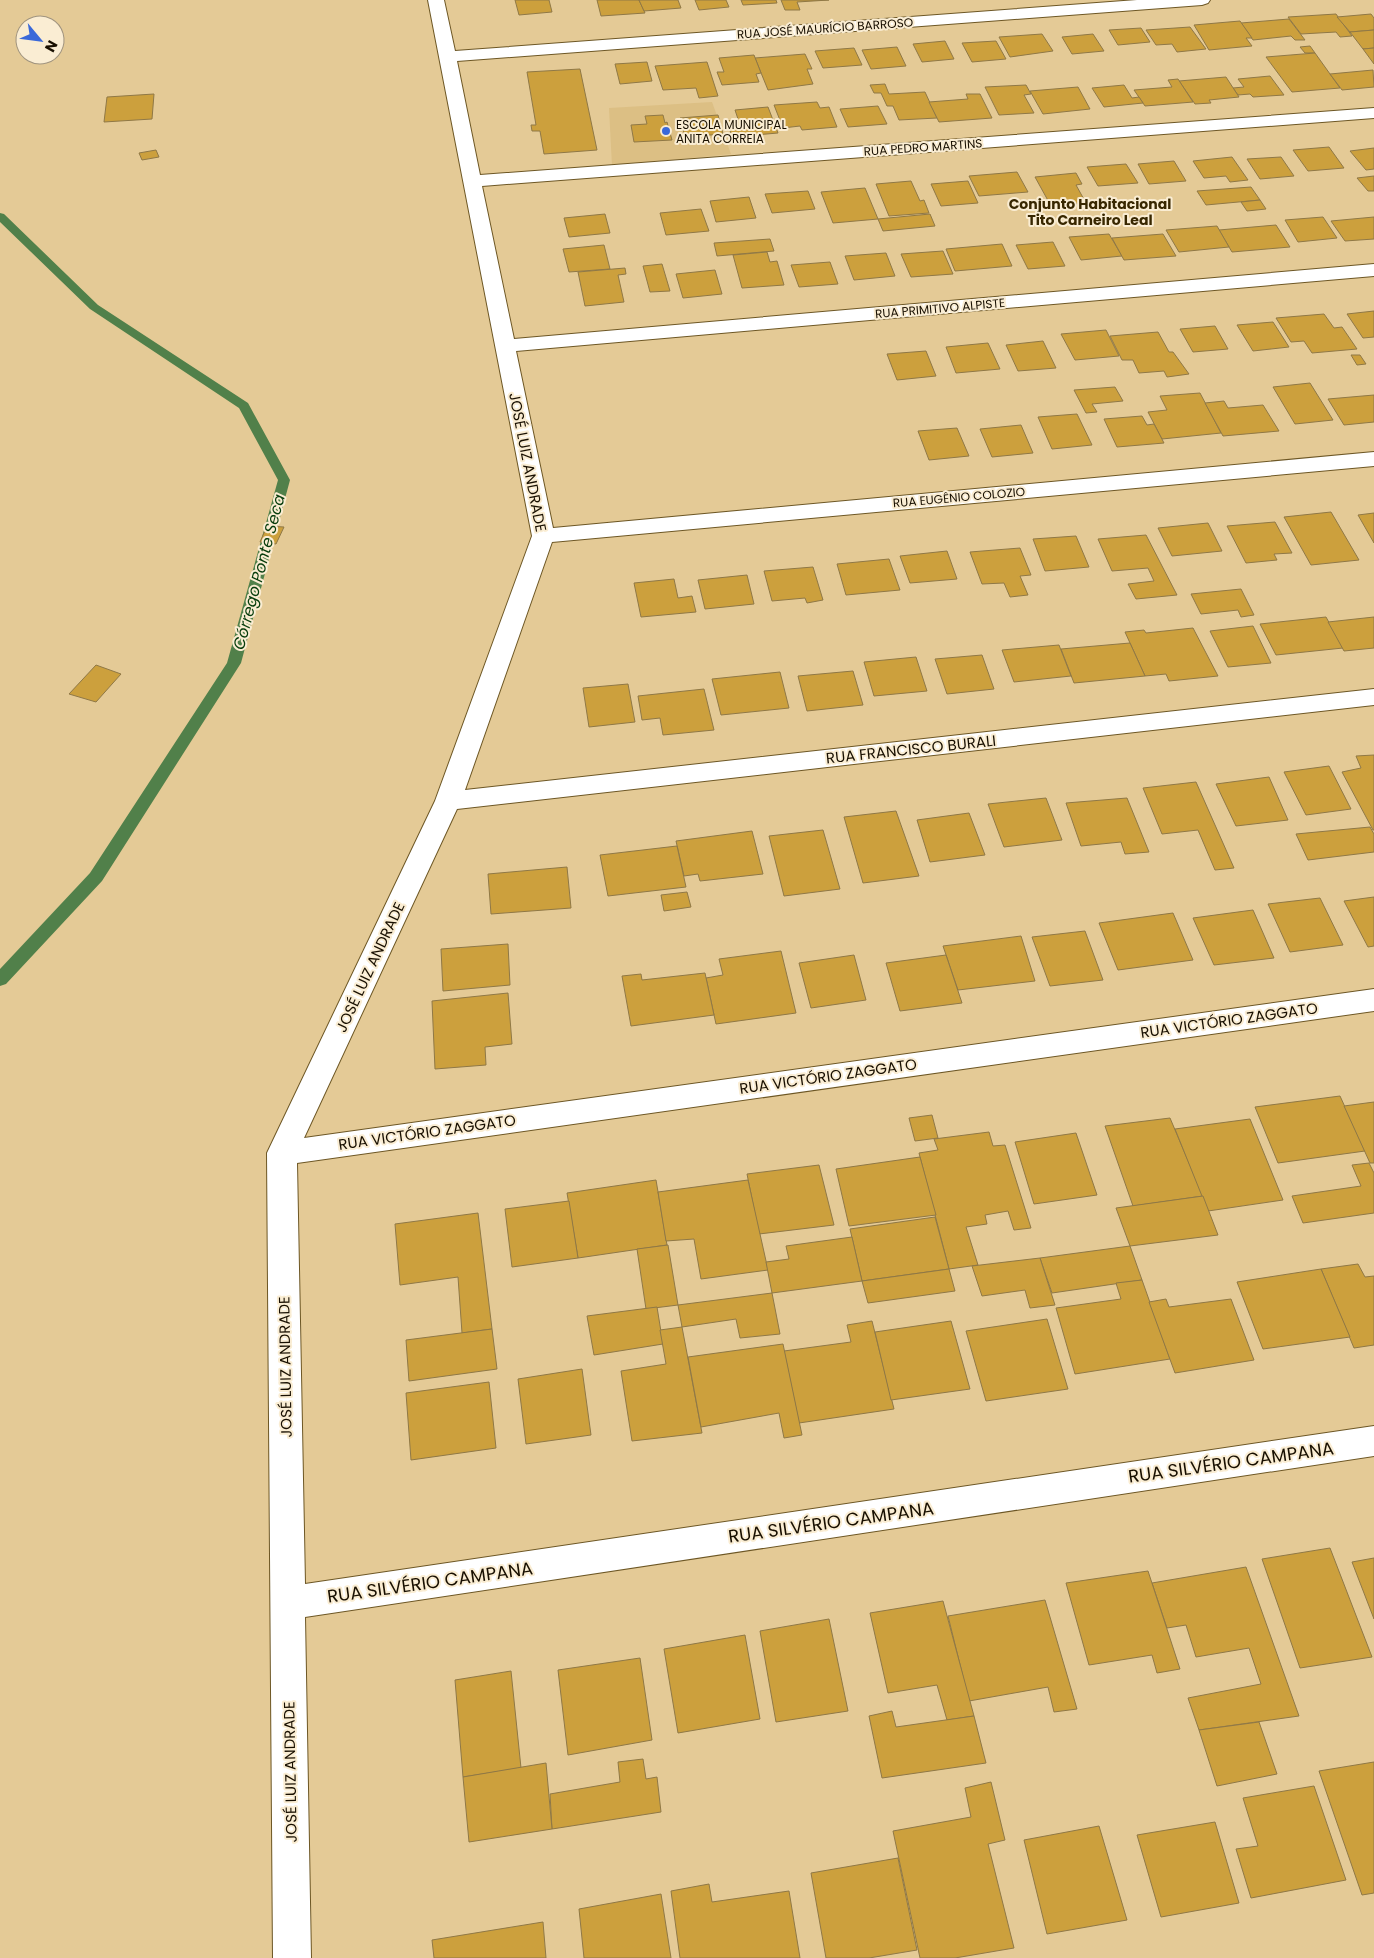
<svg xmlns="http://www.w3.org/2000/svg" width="1374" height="1958" font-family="Poppins,sans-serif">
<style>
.built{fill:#dcbf84}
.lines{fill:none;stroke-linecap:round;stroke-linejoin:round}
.stream{fill:#51804a;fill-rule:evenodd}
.building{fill:#cca03d;stroke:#8f7846}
.minor-casing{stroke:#6d5725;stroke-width:2}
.minor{fill:#fff;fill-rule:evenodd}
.poi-dot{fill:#3a69d9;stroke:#faedd3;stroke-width:2}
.labels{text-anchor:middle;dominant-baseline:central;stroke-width:4;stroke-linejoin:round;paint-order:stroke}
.far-street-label{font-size:12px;fill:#180f00;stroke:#faedd3}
.far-poi-label{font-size:12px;fill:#180f00;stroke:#faedd3;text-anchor:start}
.far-neighbourhood-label{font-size:14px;font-weight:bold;fill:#382700;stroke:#faedd3}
.street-label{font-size:15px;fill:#180f00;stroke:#faedd3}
.water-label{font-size:16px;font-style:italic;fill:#063c0c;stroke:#faedd3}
.near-street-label{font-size:18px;fill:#180f00;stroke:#faedd3}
</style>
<rect width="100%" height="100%" fill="#e4ca96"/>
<path class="built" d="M 712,102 L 731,154 L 612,166 L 609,108 Z"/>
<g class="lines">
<path class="stream" d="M 0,213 L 4,214 L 98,305 L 248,403 L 290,480 L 241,663 L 102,881 L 6,984 L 0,986 L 0,969 L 90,873 L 227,663 L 278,480 L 239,408 L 90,309 L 0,222 Z"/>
</g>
<g class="building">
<path d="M 515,0 L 549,0 L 552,12 L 519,15 Z"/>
<path d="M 597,0 L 639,0 L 645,13 L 601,16 Z"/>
<path d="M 639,0 L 678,0 L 681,8 L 644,11 Z"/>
<path d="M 695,0 L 726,0 L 729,7 L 699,10 Z"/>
<path d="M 741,0 L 776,0 L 777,3 L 743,5 Z"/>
<path d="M 781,0 L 829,0 L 797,2 L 800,10 L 785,10 Z"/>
<path d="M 1336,14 L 1352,36 L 1340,37 L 1336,32 L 1301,34 L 1288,17 Z"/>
<path d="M 1371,14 L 1374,18 L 1374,30 L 1350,32 L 1337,17 Z"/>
<path d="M 1289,19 L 1305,40 L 1295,40 L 1291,36 L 1253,40 L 1241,23 Z"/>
<path d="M 1240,21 L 1252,38 L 1246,38 L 1252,46 L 1209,50 L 1194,25 Z"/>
<path d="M 1190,27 L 1206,49 L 1177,52 L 1172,44 L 1156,45 L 1146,30 Z"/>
<path d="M 1141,28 L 1150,42 L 1118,45 L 1109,30 Z"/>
<path d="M 1374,30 L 1374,48 L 1363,49 L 1350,32 Z"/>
<path d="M 1042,34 L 1053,51 L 1010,57 L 999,37 Z"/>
<path d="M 1093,34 L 1104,51 L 1072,54 L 1062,37 Z"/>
<path d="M 945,41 L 954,59 L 922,62 L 913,44 Z"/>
<path d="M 996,41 L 1006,59 L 972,62 L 962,43 Z"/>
<path d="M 1310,46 L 1315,53 L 1305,53 L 1300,47 Z"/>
<path d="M 897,47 L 906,66 L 871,69 L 862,50 Z"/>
<path d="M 854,48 L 862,65 L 823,68 L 815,51 Z"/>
<path d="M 1374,48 L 1374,64 L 1363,49 Z"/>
<path d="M 1315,53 L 1340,88 L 1292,92 L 1266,57 Z"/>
<path d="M 805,54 L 812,69 L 807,69 L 813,84 L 768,90 L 755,58 Z"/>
<path d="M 754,55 L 761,73 L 756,74 L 759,82 L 722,85 L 717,72 L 724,72 L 719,58 Z"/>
<path d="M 647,62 L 652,81 L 620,84 L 615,64 Z"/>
<path d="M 707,62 L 718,96 L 699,98 L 696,88 L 663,90 L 655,66 Z"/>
<path d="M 580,69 L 597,150 L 544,154 L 540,131 L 532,131 L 531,125 L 536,125 L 527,72 Z"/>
<path d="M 1373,70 L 1374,87 L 1342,90 L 1330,74 Z"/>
<path d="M 1270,76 L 1284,95 L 1253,97 L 1250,94 L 1238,95 L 1233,88 L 1244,87 L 1238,79 Z"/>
<path d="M 1226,77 L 1239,97 L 1209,100 L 1211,103 L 1195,104 L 1179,81 Z"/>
<path d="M 1178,79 L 1193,102 L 1145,106 L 1134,90 L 1172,87 L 1168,80 Z"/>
<path d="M 885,84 L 889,94 L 925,92 L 937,118 L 899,120 L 893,106 L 887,106 L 881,93 L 874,93 L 870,85 Z"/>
<path d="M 1026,85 L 1031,94 L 1024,95 L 1034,113 L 999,115 L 985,87 Z"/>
<path d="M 1124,85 L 1132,98 L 1139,97 L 1143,103 L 1104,107 L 1092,88 Z"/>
<path d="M 1078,87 L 1090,109 L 1043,114 L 1030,91 Z"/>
<path d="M 154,94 L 152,119 L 104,122 L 107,97 Z"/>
<path d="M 966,94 L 980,94 L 992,118 L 939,122 L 929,102 L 968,99 Z"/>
<path d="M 817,102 L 820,108 L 829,107 L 837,127 L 802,130 L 800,126 L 783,128 L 774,105 Z"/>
<path d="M 878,106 L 887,124 L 848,127 L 840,109 Z"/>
<path d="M 768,107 L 778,133 L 732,137 L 727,121 L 738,119 L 735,110 Z"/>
<path d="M 663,115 L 665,123 L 667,122 L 672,140 L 634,142 L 631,125 L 647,124 L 645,116 Z"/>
<path d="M 718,115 L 723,134 L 685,137 L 680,118 Z"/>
<path d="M 1329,147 L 1344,168 L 1308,171 L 1293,150 Z"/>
<path d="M 1374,148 L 1374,169 L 1366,170 L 1350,151 Z"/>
<path d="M 156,150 L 159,157 L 142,160 L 139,153 Z"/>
<path d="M 1232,157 L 1248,180 L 1230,182 L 1226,176 L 1204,178 L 1193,161 Z"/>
<path d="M 1281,157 L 1294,176 L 1260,179 L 1247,159 Z"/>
<path d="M 1174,161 L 1186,181 L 1149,184 L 1138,164 Z"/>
<path d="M 1126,164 L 1138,183 L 1098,186 L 1087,167 Z"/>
<path d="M 1017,172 L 1028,192 L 979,196 L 969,176 Z"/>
<path d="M 1076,173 L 1082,184 L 1076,185 L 1086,203 L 1051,206 L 1035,177 Z"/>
<path d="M 1374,176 L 1374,191 L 1368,191 L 1357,178 Z"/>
<path d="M 911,181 L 920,201 L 924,200 L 929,213 L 889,216 L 876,184 Z"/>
<path d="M 968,181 L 978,203 L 941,206 L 931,184 Z"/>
<path d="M 1251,187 L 1260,200 L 1206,205 L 1197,191 Z"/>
<path d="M 865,188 L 878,219 L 833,223 L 821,192 Z"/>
<path d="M 808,191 L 815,209 L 772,213 L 765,194 Z"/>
<path d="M 749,197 L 756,218 L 716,222 L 710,201 Z"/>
<path d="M 1260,200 L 1266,209 L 1247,211 L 1241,202 Z"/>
<path d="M 701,209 L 709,231 L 666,235 L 660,213 Z"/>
<path d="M 605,214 L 610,233 L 569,237 L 564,218 Z"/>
<path d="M 930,214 L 935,226 L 883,231 L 878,219 Z"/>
<path d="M 1323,217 L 1337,238 L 1298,242 L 1285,220 Z"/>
<path d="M 1374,217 L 1374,239 L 1345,241 L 1331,221 Z"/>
<path d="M 1276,225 L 1290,247 L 1232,252 L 1219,230 Z"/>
<path d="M 1217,226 L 1229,247 L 1179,252 L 1166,230 Z"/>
<path d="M 1109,234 L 1122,256 L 1081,260 L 1069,237 Z"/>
<path d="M 1163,234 L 1176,256 L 1124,260 L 1112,238 Z"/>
<path d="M 770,239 L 774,251 L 717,256 L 714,243 Z"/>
<path d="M 1053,242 L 1065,266 L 1028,269 L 1016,245 Z"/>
<path d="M 1002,244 L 1012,266 L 955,271 L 946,249 Z"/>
<path d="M 604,245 L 610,269 L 569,272 L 563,249 Z"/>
<path d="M 943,251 L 953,274 L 911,277 L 901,254 Z"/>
<path d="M 767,252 L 770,262 L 777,261 L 784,285 L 742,288 L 733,255 Z"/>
<path d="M 886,253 L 895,276 L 854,280 L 845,256 Z"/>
<path d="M 830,262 L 838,284 L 799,287 L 791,265 Z"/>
<path d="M 662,264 L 670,291 L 650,292 L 643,266 Z"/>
<path d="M 625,268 L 626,274 L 618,275 L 624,302 L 585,306 L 578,272 Z"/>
<path d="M 715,270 L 722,294 L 683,298 L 676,274 Z"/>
<path d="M 1374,311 L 1374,337 L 1363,338 L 1347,314 Z"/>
<path d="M 1324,314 L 1334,328 L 1342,327 L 1357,349 L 1312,353 L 1304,341 L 1291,342 L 1276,318 Z"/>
<path d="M 1273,322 L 1289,347 L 1253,351 L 1237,325 Z"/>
<path d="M 1215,326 L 1228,349 L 1193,352 L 1180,329 Z"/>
<path d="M 1106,330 L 1119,356 L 1075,360 L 1061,334 Z"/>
<path d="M 1158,332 L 1169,352 L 1173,352 L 1189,374 L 1167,377 L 1164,371 L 1139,373 L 1133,360 L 1122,360 L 1110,336 Z"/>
<path d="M 1043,341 L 1056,368 L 1018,371 L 1006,345 Z"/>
<path d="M 988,343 L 1000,369 L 956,373 L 946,347 Z"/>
<path d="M 926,351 L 936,376 L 897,380 L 887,354 Z"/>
<path d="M 1351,355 L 1360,355 L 1366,364 L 1357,365 Z"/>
<path d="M 1310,383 L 1333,420 L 1295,424 L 1273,387 Z"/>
<path d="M 1115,387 L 1123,401 L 1092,404 L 1097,412 L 1086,413 L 1074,390 Z"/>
<path d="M 1200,393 L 1221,433 L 1162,439 L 1148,412 L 1167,410 L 1160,396 Z"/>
<path d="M 1374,395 L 1374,422 L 1344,425 L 1328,399 Z"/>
<path d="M 1224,401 L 1228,408 L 1263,405 L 1279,431 L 1223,436 L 1205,403 Z"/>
<path d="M 1077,414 L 1092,445 L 1052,449 L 1038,417 Z"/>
<path d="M 1142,416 L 1147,425 L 1154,424 L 1164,443 L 1117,447 L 1104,419 Z"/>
<path d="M 1021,425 L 1033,453 L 992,457 L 980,429 Z"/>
<path d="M 957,428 L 969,456 L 929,460 L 918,431 Z"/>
<path d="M 1331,512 L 1359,560 L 1311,565 L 1284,517 Z"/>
<path d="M 1374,513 L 1374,543 L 1358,515 Z"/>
<path d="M 1275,522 L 1292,553 L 1274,554 L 1277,560 L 1246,563 L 1227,526 Z"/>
<path d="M 1208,523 L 1222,551 L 1172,556 L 1158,528 Z"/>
<path d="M 267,526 L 284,527 L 276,544 L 260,542 Z"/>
<path d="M 1146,535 L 1177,595 L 1136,599 L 1128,584 L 1154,581 L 1148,568 L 1112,571 L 1098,539 Z"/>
<path d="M 1076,536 L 1089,567 L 1045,571 L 1033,539 Z"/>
<path d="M 1020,548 L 1031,575 L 1020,576 L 1028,595 L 1010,597 L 1004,583 L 982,584 L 970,552 Z"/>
<path d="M 947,551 L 957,579 L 910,583 L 900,556 Z"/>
<path d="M 889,559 L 900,590 L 846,595 L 837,564 Z"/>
<path d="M 813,567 L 823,600 L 807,603 L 805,598 L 772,601 L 764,571 Z"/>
<path d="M 747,575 L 754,604 L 705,609 L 698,580 Z"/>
<path d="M 674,579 L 678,598 L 692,596 L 696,612 L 641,617 L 634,583 Z"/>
<path d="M 1241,589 L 1254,615 L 1241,617 L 1238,610 L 1201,614 L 1191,594 Z"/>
<path d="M 1326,617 L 1343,648 L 1276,655 L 1260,624 Z"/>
<path d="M 1374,617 L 1374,648 L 1344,651 L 1328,622 Z"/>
<path d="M 1253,626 L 1271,663 L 1228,667 L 1210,631 Z"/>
<path d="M 1193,628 L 1218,676 L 1169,681 L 1166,674 L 1145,676 L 1125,632 L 1144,630 L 1146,633 Z"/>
<path d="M 1130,643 L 1145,676 L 1074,683 L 1061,649 Z"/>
<path d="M 1059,645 L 1071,676 L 1014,682 L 1002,650 Z"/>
<path d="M 982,655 L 994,689 L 947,694 L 935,659 Z"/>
<path d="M 916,657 L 927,691 L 874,696 L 864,662 Z"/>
<path d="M 96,665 L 121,674 L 96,702 L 69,694 Z"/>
<path d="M 853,671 L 863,705 L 807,711 L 798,676 Z"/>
<path d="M 780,672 L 789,708 L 721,715 L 712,679 Z"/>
<path d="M 628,684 L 635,722 L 589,727 L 583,688 Z"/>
<path d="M 704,689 L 714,730 L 663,735 L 660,718 L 642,720 L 638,696 Z"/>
<path d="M 1374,755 L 1374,830 L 1373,830 L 1342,772 L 1361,768 L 1356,756 Z"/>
<path d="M 1329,766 L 1351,809 L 1306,815 L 1284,772 Z"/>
<path d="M 1269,777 L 1288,820 L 1236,826 L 1216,784 Z"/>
<path d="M 1196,782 L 1234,868 L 1215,870 L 1198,830 L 1162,834 L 1143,788 Z"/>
<path d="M 1046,798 L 1062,840 L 1004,847 L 988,804 Z"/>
<path d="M 1127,798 L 1149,852 L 1125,854 L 1121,842 L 1081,846 L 1066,803 Z"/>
<path d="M 896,811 L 919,876 L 863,883 L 844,817 Z"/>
<path d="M 969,813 L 985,855 L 930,862 L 917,820 Z"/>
<path d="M 1370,827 L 1374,834 L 1374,852 L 1308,860 L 1296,834 Z"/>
<path d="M 823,830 L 840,889 L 784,896 L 769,836 Z"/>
<path d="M 752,831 L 763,874 L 700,881 L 698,874 L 684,876 L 676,841 Z"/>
<path d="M 677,846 L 686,887 L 608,896 L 600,855 Z"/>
<path d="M 567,867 L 571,908 L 491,914 L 488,874 Z"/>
<path d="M 687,892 L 691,907 L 664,911 L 661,895 Z"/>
<path d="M 1374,897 L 1374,946 L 1368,947 L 1344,901 Z"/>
<path d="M 1320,898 L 1343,945 L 1290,952 L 1268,904 Z"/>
<path d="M 1253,910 L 1274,958 L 1214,965 L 1193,918 Z"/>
<path d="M 1173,913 L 1193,960 L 1118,970 L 1099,923 Z"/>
<path d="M 1085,931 L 1103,980 L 1050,986 L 1032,937 Z"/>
<path d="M 1021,936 L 1035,981 L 958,990 L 943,946 Z"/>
<path d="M 508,944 L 510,985 L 443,991 L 441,949 Z"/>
<path d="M 781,951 L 796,1013 L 716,1024 L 706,978 L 723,975 L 719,959 Z"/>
<path d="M 854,955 L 866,1000 L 811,1008 L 799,963 Z"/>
<path d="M 946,955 L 962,1003 L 900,1011 L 886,963 Z"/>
<path d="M 705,973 L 714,1015 L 631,1026 L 622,976 L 641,974 L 642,980 Z"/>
<path d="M 508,993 L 512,1044 L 485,1047 L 486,1065 L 435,1069 L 432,1001 Z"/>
<path d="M 1340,1096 L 1365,1151 L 1278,1163 L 1255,1107 Z"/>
<path d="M 1374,1102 L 1374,1163 L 1370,1163 L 1344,1106 Z"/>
<path d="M 932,1115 L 938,1138 L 915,1141 L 909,1118 Z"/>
<path d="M 1170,1118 L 1203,1196 L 1133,1206 L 1105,1126 Z"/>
<path d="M 1250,1119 L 1283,1200 L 1208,1211 L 1175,1129 Z"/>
<path d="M 989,1132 L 993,1146 L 1005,1145 L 1031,1228 L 1014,1230 L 1008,1211 L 985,1215 L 987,1224 L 966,1227 L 978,1265 L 949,1269 L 919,1153 L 938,1150 L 934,1139 Z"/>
<path d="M 1076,1133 L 1097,1195 L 1034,1204 L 1015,1142 Z"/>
<path d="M 920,1157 L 936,1215 L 849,1226 L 836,1169 Z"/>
<path d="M 1369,1163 L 1374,1173 L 1374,1213 L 1303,1223 L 1292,1196 L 1361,1186 L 1352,1165 Z"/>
<path d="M 819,1165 L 834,1225 L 759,1234 L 747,1174 Z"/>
<path d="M 656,1180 L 667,1245 L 578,1258 L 567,1193 Z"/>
<path d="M 748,1180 L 768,1270 L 701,1279 L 694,1239 L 666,1241 L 658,1192 Z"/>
<path d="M 1203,1196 L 1218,1235 L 1130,1246 L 1116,1208 Z"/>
<path d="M 569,1201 L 578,1258 L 512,1267 L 505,1209 Z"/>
<path d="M 478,1213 L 492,1329 L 462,1333 L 458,1277 L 400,1285 L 395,1224 Z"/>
<path d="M 935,1217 L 949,1269 L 862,1281 L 850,1229 Z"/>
<path d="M 852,1237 L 862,1281 L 772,1293 L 766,1262 L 789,1259 L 786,1246 Z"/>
<path d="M 668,1245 L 678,1305 L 646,1309 L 637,1249 Z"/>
<path d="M 1130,1246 L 1142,1280 L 1052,1293 L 1040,1258 Z"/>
<path d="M 1040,1258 L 1055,1305 L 1030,1308 L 1025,1290 L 982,1296 L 972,1266 Z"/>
<path d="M 1358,1264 L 1365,1277 L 1374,1276 L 1374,1345 L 1354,1348 L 1321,1269 Z"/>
<path d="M 949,1269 L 955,1291 L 868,1303 L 862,1281 Z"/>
<path d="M 1321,1269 L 1350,1337 L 1263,1349 L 1237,1282 Z"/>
<path d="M 1142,1280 L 1170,1359 L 1075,1374 L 1056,1308 L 1121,1299 L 1116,1283 Z"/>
<path d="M 772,1293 L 780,1334 L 740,1338 L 736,1319 L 682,1327 L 678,1305 Z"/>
<path d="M 1166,1299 L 1169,1307 L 1231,1299 L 1254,1360 L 1175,1373 L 1149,1302 Z"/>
<path d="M 657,1307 L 663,1344 L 594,1355 L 587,1316 Z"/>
<path d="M 1047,1319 L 1068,1389 L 986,1401 L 966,1331 Z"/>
<path d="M 872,1321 L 894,1409 L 799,1423 L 784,1351 L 851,1342 L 847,1325 Z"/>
<path d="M 951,1321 L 970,1389 L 891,1400 L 875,1332 Z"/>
<path d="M 682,1327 L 702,1433 L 632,1441 L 621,1371 L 666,1364 L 660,1330 Z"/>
<path d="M 492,1329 L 497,1369 L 409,1381 L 406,1340 Z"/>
<path d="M 783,1344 L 802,1435 L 784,1438 L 779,1413 L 701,1427 L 688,1357 Z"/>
<path d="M 582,1369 L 591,1435 L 526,1444 L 518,1379 Z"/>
<path d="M 489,1382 L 496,1448 L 411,1460 L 406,1393 Z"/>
<path d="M 1330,1548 L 1372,1657 L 1300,1668 L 1262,1559 Z"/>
<path d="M 1374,1558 L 1374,1619 L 1352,1562 Z"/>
<path d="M 1246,1567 L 1299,1716 L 1199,1730 L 1188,1698 L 1261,1684 L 1249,1648 L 1196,1657 L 1186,1625 L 1167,1628 L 1152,1583 Z"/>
<path d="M 1148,1571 L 1180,1669 L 1157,1673 L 1152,1655 L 1089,1665 L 1066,1583 Z"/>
<path d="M 1045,1600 L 1077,1709 L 1054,1712 L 1048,1687 L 969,1701 L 948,1616 Z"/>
<path d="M 943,1601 L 974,1716 L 947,1720 L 937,1685 L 888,1693 L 870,1613 Z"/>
<path d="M 829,1619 L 848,1711 L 776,1722 L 760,1631 Z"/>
<path d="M 745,1635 L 760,1719 L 678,1733 L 664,1649 Z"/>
<path d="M 640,1658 L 652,1740 L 568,1755 L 558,1670 Z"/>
<path d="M 511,1671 L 521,1768 L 463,1777 L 455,1680 Z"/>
<path d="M 892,1711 L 896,1727 L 974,1716 L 986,1763 L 882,1778 L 869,1716 Z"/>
<path d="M 1259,1722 L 1277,1774 L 1217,1786 L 1199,1730 Z"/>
<path d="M 643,1759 L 646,1779 L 657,1777 L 661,1812 L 552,1829 L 550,1794 L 620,1782 L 618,1762 Z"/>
<path d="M 1374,1762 L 1374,1893 L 1362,1895 L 1319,1771 Z"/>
<path d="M 546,1763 L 552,1829 L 469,1842 L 463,1777 Z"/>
<path d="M 991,1782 L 1005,1840 L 988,1844 L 1014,1948 L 955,1958 L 920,1958 L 893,1831 L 971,1817 L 965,1788 Z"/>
<path d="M 1314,1786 L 1346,1880 L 1251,1898 L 1236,1849 L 1258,1846 L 1243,1798 Z"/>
<path d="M 1215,1822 L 1239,1903 L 1161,1917 L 1137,1835 Z"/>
<path d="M 1099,1826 L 1127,1920 L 1047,1934 L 1024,1840 Z"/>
<path d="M 898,1858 L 917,1950 L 869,1958 L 826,1958 L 811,1873 Z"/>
<path d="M 709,1884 L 712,1902 L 789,1891 L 800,1958 L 680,1958 L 671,1891 Z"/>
<path d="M 661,1894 L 671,1958 L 584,1958 L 579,1909 Z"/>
<path d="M 543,1922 L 546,1958 L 434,1958 L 432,1940 Z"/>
</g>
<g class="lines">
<g class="minor-casing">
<path id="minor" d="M 428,0 L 444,0 L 455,51 L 1137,0 L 1210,0 L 1208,3 L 1202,5 L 457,61 L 480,175 L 1374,108 L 1374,118 L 482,186 L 514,339 L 1374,264 L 1374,276 L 516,351 L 553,528 L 1374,452 L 1374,466 L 552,542 L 465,790 L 1374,689 L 1374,705 L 457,809 L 304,1138 L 1374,989 L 1374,1011 L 297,1163 L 305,1584 L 1374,1426 L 1374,1456 L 305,1617 L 311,1958 L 273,1958 L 267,1153 L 435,801 L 532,536 Z"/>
</g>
<use href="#minor" class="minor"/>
</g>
<circle class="poi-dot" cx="666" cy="131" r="5"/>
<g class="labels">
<g class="far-street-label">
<text transform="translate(825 28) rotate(-4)">RUA JOSÉ MAURÍCIO BARROSO</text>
<text transform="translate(923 147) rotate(-4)">RUA PEDRO MARTINS</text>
<text transform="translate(940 308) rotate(-5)">RUA PRIMITIVO ALPISTE</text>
<text transform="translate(959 497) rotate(-5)">RUA EUGÊNIO COLOZIO</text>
</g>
<g class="far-poi-label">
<text x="676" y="124">ESCOLA MUNICIPAL<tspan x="676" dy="14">ANITA CORREIA</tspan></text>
</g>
<g class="far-neighbourhood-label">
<text x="1090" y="204">Conjunto Habitacional<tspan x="1090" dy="16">Tito Carneiro Leal</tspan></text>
</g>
<g class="street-label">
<text transform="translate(528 462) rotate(79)">JOSÉ LUIZ ANDRADE</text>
<text transform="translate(911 749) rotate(-6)">RUA FRANCISCO BURALI</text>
<text transform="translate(370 967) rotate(-65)">JOSÉ LUIZ ANDRADE</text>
<text transform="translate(1229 1020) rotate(-8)">RUA VICTÓRIO ZAGGATO</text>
<text transform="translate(828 1076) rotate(-8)">RUA VICTÓRIO ZAGGATO</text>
<text transform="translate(427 1132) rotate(-8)">RUA VICTÓRIO ZAGGATO</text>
<text transform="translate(285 1367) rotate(-91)">JOSÉ LUIZ ANDRADE</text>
<text transform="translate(290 1772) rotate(-91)">JOSÉ LUIZ ANDRADE</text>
</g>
<g class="water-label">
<text transform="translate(259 572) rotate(-75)">Córrego Ponte Seca</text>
</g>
<g class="near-street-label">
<text transform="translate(1231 1462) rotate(-8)">RUA SILVÉRIO CAMPANA</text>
<text transform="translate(831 1522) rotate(-8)">RUA SILVÉRIO CAMPANA</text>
<text transform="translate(430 1582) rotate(-8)">RUA SILVÉRIO CAMPANA</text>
</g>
</g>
<g transform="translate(40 40) rotate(119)"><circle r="24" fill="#faedd3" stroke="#a0947f"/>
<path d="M0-4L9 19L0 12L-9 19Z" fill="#3a69d9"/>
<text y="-8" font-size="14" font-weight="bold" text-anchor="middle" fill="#180f00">N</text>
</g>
</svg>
